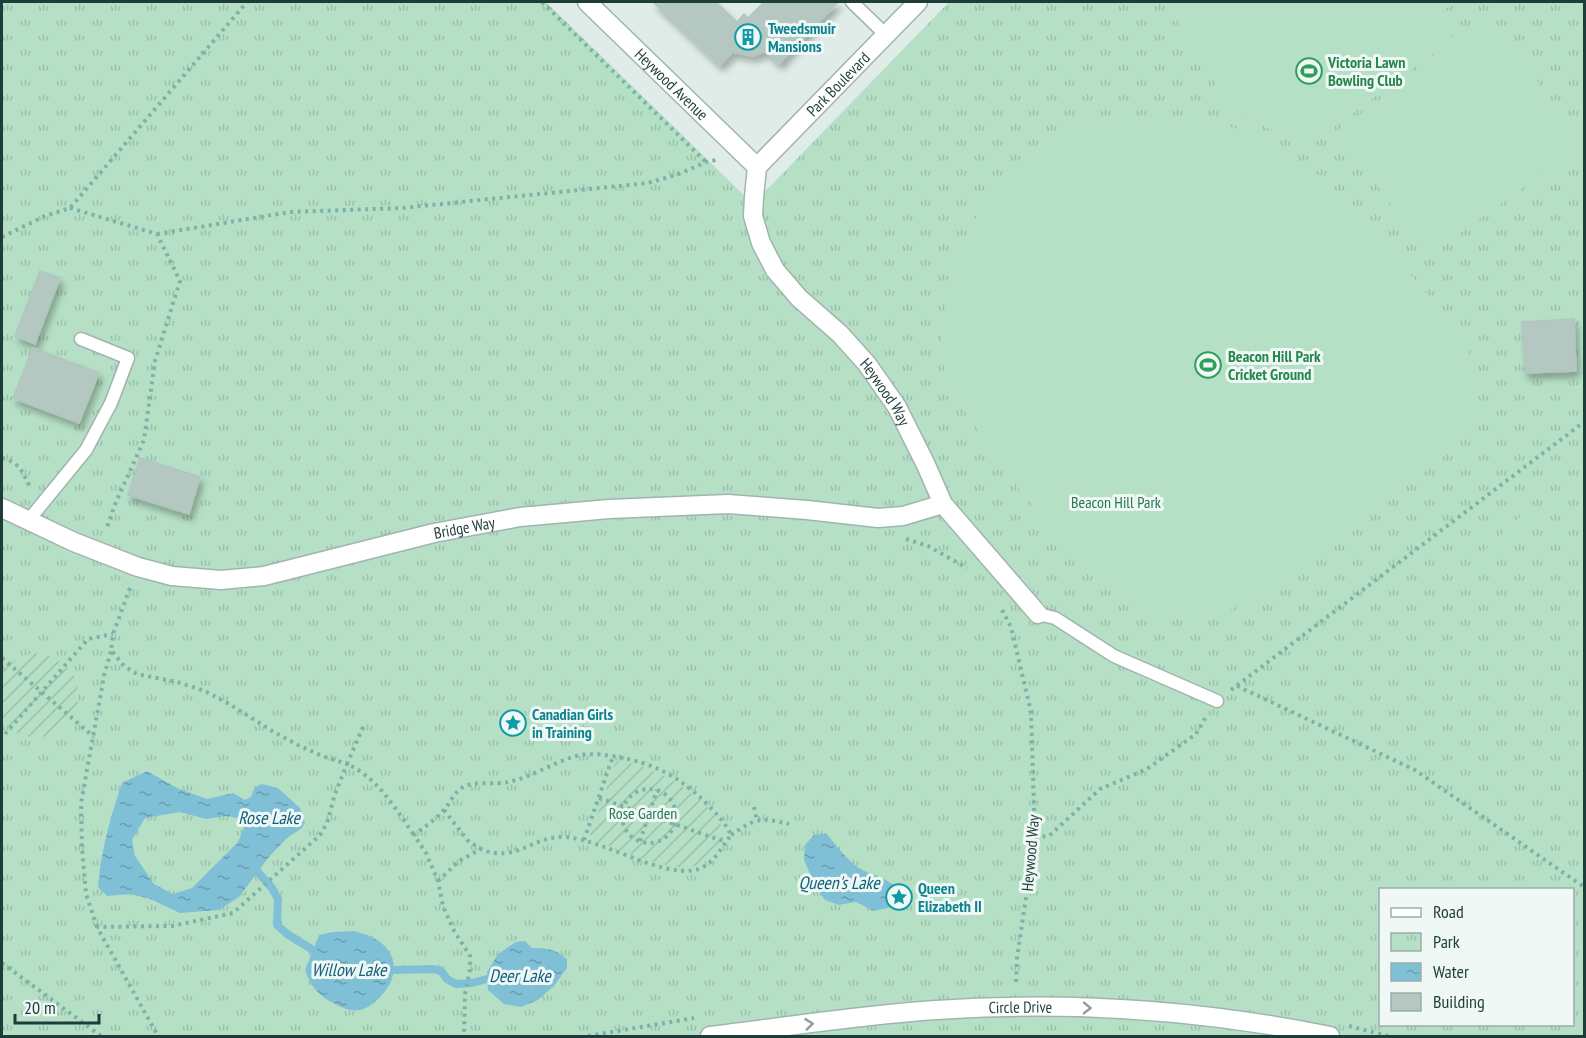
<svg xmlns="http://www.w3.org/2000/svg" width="1586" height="1038" font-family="'PT Sans Narrow',sans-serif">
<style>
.park{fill:url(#park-tufts);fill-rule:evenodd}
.garden{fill:url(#garden-furrows)}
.pitch{fill:#b5e0c5}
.water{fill:url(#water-ripples);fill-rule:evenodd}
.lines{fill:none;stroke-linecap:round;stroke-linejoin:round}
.stream{stroke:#80c0d7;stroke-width:8}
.building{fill:#b4c7c1;stroke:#b0c6c0;stroke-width:1.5;filter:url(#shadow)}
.lane-casing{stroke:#a1b4b0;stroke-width:15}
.street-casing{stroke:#a1b4b0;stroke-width:21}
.path{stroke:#7cb3a8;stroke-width:4;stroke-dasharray:3 4.5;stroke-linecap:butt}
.lane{stroke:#fff;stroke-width:12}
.street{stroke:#fff;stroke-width:18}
.oneway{stroke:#8e9e9c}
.labels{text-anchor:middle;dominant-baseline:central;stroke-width:6;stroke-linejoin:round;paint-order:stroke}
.culture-label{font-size:16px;font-weight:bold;fill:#0d838f;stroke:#eff8f5;text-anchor:start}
.leisure-label{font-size:16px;font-weight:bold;fill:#27864d;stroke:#eff8f5;text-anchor:start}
.street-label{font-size:16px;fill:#1e3d39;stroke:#eff8f5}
.park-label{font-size:16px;fill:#24784f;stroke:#eff8f5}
.water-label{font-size:18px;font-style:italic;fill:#12607f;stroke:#eff8f5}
</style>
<defs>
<pattern id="park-tufts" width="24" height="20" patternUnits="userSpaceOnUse" patternTransform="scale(1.5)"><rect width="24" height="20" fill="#b5e0c5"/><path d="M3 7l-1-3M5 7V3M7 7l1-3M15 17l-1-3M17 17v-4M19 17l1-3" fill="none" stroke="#9bc1aa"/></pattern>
<pattern id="garden-furrows" width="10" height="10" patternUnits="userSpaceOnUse" patternTransform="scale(1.5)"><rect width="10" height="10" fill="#b5e0c5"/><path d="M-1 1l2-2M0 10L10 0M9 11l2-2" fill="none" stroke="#9bc1aa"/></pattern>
<pattern id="water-ripples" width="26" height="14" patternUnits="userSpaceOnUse" patternTransform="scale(1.5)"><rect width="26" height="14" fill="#80c0d7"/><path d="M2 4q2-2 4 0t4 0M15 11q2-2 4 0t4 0" fill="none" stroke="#689daf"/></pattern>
<filter id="shadow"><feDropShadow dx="3.5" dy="6" stdDeviation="3" flood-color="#0004"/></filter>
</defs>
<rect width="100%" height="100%" fill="#dfece8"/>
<path class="park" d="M 2,2 L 546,2 L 753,204 L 949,2 L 1584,2 L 1584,1036 L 2,1036 ZM 1380,890 L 1572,890 L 1572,1024 L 1380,1024 Z"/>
<g class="garden">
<path d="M 36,653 C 106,663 81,752 23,735 C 16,733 5,726 2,718 C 0,712 2,681 2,672 C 13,660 19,656 36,653 Z"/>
<path d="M 619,761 C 656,766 708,796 724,831 C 721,850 707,866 687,867 C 661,869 618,849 593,840 L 590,835 L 615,764 Z"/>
</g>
<g class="pitch">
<path d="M 1166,2 L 1455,2 L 1436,16 L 1453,39 L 1303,150 L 1227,103 Z"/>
<path d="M 1493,19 L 1583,145 L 1427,256 L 1338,130 Z"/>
<path d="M 1157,115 L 1205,119 L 1222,123 L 1243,132 L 1315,172 L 1329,184 L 1360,215 L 1464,338 C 1473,361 1482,407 1467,430 C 1453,452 1414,479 1393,497 C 1370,515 1346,532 1322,550 C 1293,571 1267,594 1234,608 C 1229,611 1223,614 1218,615 C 1205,619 1177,620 1165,615 C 1141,606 1121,590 1101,573 C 1051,531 1009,481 975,426 C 962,406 948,386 943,363 C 940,348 942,331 944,316 C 954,239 997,160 1070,127 C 1096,115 1128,117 1157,115 Z"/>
<path d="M 1524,513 L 1531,521 L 1459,591 L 1451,583 Z"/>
</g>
<g class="water">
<path d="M 147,771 L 177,788 L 207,799 L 233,793 L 245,800 L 251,797 L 255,787 L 262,784 L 278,788 L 300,808 L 305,822 L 302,828 L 287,838 L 268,858 L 239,897 L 219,910 L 180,913 L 150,899 L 131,894 L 107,896 L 98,887 C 101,851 110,818 122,783 ZM 180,812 L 206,819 L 227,816 L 237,818 L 244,828 L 238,842 L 192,888 L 173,894 L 154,884 L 135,856 L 132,840 L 145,818 Z"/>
<path d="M 826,833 C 836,845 846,859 859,868 C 875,878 887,875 899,892 L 896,906 L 874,911 L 856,902 L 839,905 L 825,900 L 815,886 L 804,860 L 805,845 L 814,835 Z"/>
<path d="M 354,931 C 359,933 366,934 372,937 C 394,948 401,969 386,990 C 380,998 371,1007 361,1010 C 350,1012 340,1007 331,1002 C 317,994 310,985 305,970 L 319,935 L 333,932 Z"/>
<path d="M 525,941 L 532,948 C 548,948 555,949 567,959 L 567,968 L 554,986 L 538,1000 L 521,1007 L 504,1004 L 488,990 L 487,972 L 498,954 L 516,942 Z"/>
</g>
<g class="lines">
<g class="stream">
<path d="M 257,871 L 272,888 L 278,899 L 277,925 L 287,934 L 313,950"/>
<path d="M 394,970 L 433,969 L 441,971 L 447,979 L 456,984 L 472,983 L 487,979"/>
</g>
</g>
<g class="building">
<path d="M 653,2 L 716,2 L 737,22 L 744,14 L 748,18 L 764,2 L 838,2 L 779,64 L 766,51 L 753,56 L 733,52 L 720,65 Z"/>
<path d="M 40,271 L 60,278 L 35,344 L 15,336 Z"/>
<path d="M 1574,319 L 1576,371 L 1525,373 L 1522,322 Z"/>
<path d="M 33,348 L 99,373 L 79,423 L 13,398 Z"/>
<path d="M 140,458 L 200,477 L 189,514 L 128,495 Z"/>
</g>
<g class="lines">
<g class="lane-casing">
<g id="lane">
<path d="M 852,2 L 886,35"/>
<path d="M 28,521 L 86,450 L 111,403 L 128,358 L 81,339"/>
<path d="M 1038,614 L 1055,618 L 1114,656 L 1217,701"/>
</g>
</g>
<g class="street-casing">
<g id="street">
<path id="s1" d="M 587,2 L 757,167"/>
<path id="s2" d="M 757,167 L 754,197 L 753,216 L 761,243 L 775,270 L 799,298 L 840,334 L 867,364 L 897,407 L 926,465 L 943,504 L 1038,614"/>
<path id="s3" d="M 757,167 L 918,2"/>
<path id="s4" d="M 2,508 L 74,542 L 138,567 L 172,576 L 221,580 L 264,576 L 434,533 L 520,517 L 609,509 L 728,504 L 807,510 L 878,518 L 903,516 L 943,504"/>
<path id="s5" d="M 710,1036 C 785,1027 860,1015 936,1010 C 1067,1001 1201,1010 1330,1036"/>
</g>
</g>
<g class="path">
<path d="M 542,2 L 706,162"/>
<path d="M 70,208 L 157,234 L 180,281 L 155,361 L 144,440 L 116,502 L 106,530"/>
<path d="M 157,234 L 290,212 L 402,208 L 648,183 L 679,174 L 706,162 L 716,160"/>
<path d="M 2,237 L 45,216 L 70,208 L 247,2"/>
<path d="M 2,458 C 20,463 22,471 30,487"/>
<path d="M 906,539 L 928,546 L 967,568"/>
<path d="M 130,588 L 113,634 L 111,650 L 124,666 L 137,674 L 177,682 L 205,691 L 229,704 L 274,732 L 298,745 L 322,756 L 347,764 L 335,794 L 327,823 L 320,835 L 233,913 L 172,926 L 97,927 L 158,1036"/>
<path d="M 1002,610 L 1011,627 L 1031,712 L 1035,837 L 1017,958 L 1016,984"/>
<path d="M 2,658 L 94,737"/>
<path d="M 1237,686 L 1415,770 L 1584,887"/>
<path d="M 1231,690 L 1584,422"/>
<path d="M 363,727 L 347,764 C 378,778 395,808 414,835"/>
<path d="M 5,734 L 88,639 L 113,634"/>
<circle cx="649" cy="816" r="27"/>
<path d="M 599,798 L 726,842"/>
<path d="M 754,807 L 757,821"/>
<path d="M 444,810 L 469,842 L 480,848"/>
<path d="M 731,835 C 756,818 760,817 789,824"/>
<path d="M 1035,837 L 1049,836 L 1100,789 L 1147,769 L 1196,734 L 1206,717"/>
<path d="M 584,840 L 613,756"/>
<path d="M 640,841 L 657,790"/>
<path d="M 438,881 L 459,861 L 481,849 C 517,864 533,835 565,837 C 604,840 660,877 695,870 C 713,866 721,848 731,835 C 726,824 718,815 709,806 C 682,778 656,764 618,757 C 606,755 593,753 581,755 C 556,760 534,777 508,782 C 495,785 473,781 463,787 C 453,793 451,803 443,811 C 435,820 424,827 414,835 L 426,853 L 438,881 L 443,906 L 453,929 L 470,956 L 470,970 L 465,994 L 464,1036"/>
<path d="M 97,927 L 86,894 L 82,848 L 81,803 L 104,676 L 111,651"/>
<path d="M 2,963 L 101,1036"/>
<path d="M 1349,1026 L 1388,1036"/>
<path d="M 588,1036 L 694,1018"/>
</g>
<use href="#lane" class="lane"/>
<use href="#street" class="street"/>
</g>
<defs><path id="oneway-chevron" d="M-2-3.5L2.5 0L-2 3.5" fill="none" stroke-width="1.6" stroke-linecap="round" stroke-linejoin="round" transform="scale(1.5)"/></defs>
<g class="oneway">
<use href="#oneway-chevron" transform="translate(1087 1008) rotate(1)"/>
<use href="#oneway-chevron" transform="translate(809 1024) rotate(-7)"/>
</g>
<defs>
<g id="building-ring" transform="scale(1.35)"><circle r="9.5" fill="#eff8f5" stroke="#0f9aa8" stroke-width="1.5"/><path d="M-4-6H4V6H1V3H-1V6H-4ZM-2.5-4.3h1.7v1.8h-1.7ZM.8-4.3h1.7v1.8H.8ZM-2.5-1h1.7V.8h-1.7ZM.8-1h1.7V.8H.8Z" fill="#0f9aa8"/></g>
<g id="stadium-ring" transform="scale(1.35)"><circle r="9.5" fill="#eff8f5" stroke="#2e9e5b" stroke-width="1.5"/><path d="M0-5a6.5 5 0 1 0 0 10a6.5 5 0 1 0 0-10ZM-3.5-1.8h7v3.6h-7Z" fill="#2e9e5b"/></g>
<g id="sight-ring" transform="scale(1.35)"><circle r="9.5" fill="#eff8f5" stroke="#0f9aa8" stroke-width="1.5"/><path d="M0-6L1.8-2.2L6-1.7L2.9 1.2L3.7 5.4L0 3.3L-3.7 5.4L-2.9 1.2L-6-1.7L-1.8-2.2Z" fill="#0f9aa8"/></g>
</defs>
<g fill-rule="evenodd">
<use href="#building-ring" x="748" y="37"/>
<use href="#stadium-ring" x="1309" y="71"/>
<use href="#stadium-ring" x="1208" y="365"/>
<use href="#sight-ring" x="513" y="723"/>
<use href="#sight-ring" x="899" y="897"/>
</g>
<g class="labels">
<g class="culture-label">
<text x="768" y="28">Tweedsmuir<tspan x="768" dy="18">Mansions</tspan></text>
<text x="532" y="714">Canadian Girls<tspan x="532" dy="18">in Training</tspan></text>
<text x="918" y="888">Queen<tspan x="918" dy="18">Elizabeth II</tspan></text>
</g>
<g class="leisure-label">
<text x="1328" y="62">Victoria Lawn<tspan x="1328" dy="18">Bowling Club</tspan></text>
<text x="1228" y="356">Beacon Hill Park<tspan x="1228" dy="18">Cricket Ground</tspan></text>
</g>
<g class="street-label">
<text stroke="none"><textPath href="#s1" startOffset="118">Heywood Avenue</textPath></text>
<text stroke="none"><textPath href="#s3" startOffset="116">Park Boulevard</textPath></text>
<text stroke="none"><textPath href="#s2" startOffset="273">Heywood Way</textPath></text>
<text stroke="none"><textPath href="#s4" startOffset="482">Bridge Way</textPath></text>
<text transform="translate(1030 853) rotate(-85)">Heywood Way</text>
<text stroke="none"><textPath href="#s5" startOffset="312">Circle Drive</textPath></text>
</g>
<g class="park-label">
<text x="1116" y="502">Beacon Hill Park</text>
<text x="643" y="813">Rose Garden</text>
</g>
<g class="water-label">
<text x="269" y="817">Rose Lake</text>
<text x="839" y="882">Queen's Lake</text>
<text x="349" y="969">Willow Lake</text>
<text x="520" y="975">Deer Lake</text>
</g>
</g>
<rect width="1586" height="1038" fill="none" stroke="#1e3d39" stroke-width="6"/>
<rect x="1379" y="888" width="195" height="138" fill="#eff8f5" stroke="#9badaa" stroke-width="1.5"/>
<rect x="1391" y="908" width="30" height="9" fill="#ffffff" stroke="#9badaa" stroke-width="1.5"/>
<text x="1433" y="918" font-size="18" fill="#1e3d39">Road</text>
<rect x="1391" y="933" width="30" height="18" fill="url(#park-tufts)" stroke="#9badaa" stroke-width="1.5"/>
<text x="1433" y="948" font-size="18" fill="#1e3d39">Park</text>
<rect x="1391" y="963" width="30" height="18" fill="url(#water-ripples)" stroke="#9badaa" stroke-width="1.5"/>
<text x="1433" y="978" font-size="18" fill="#1e3d39">Water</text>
<rect x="1391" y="993" width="30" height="18" fill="#b4c7c1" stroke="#9badaa" stroke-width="1.5"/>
<text x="1433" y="1008" font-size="18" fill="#1e3d39">Building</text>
<path d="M15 1014v9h84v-9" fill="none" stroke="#1e3d39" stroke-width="3"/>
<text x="24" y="1014" font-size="18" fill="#1e3d39" stroke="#eff8f5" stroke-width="4.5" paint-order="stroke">20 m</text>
</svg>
